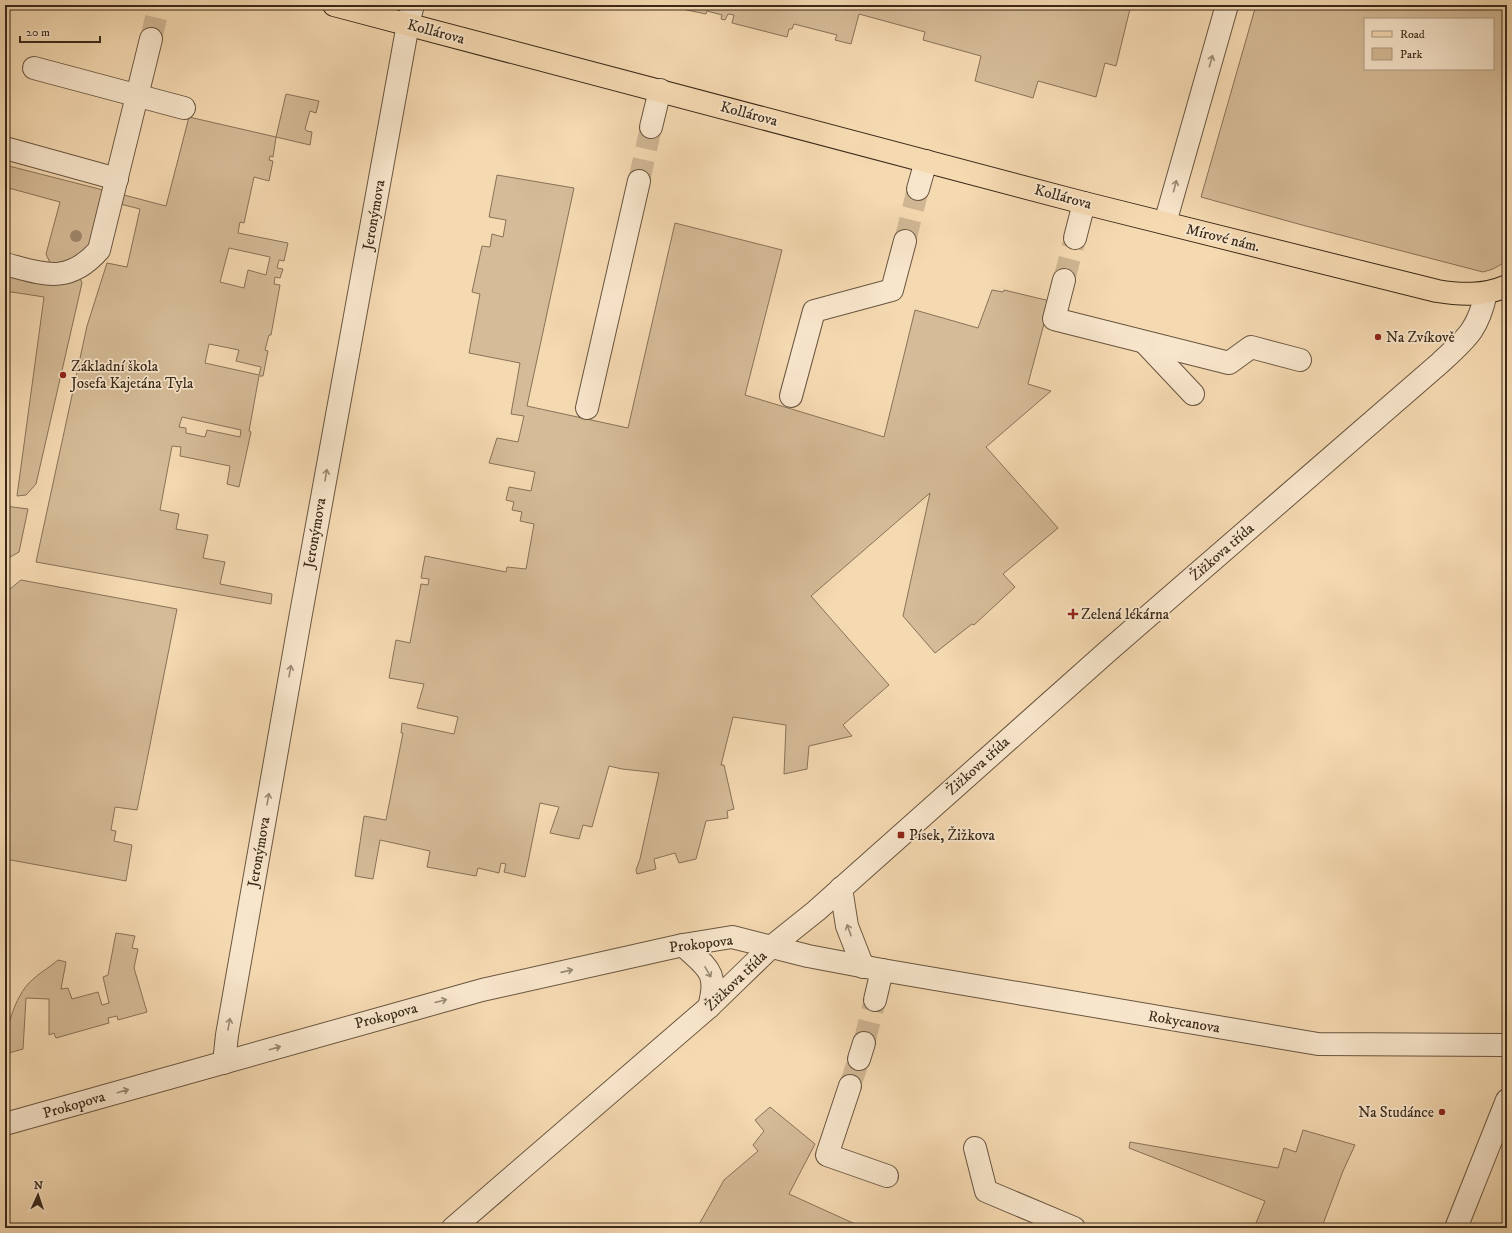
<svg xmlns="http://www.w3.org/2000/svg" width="1512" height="1233" font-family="'IM FELL DW Pica',serif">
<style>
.green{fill:#d5bb97;stroke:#887258;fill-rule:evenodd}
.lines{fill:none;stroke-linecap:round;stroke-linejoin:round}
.minor-tunnel{stroke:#d0b693;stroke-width:22;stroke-dasharray:22 11;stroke-linecap:butt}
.minor-casing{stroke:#69553f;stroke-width:24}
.major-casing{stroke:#3a2919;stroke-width:24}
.minor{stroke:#f8e6cc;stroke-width:22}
.major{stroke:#f5d9b1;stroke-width:22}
.tree{fill:#9f886b}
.oneway{stroke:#998872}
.poi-dot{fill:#8f2418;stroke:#f8e6cc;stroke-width:1.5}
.labels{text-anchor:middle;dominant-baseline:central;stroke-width:3.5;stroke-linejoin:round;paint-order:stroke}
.street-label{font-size:15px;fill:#3a2919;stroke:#f8e6cc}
.poi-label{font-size:15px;fill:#3a2919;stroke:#f8e6cc;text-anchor:start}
</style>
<rect width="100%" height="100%" fill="#f5d9b1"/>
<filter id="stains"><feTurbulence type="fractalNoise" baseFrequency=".005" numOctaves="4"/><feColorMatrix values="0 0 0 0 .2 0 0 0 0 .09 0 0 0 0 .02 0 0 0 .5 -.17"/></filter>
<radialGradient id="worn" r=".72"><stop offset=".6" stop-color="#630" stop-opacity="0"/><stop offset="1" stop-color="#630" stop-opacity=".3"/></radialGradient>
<g class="green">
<path d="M 683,5 L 1117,5 L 1130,9 L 1116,66 L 1105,63 L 1096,97 L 1038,81 L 1033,98 L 975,81 L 981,56 L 923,40 L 925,32 L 859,14 L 851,44 L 835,40 L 837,35 L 794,24 L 792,29 L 789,29 L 787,37 L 732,23 L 734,15 L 728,14 L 725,20 L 721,19 L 722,15 L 707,11 L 706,14 L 682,9 Z"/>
<path d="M 1256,5 L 1507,5 L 1507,261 L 1493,269 L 1483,272 L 1302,225 L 1201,197 ZM 1365,19 L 1493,19 L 1493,69 L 1365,69 Z"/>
<path d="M 286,94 L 319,101 L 316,113 L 310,111 L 305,129 L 307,131 L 312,132 L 310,145 L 276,137 L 273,157 L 270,156 L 269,160 L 273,161 L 269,181 L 254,177 L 244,223 L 240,222 L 238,233 L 288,243 L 284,261 L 279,260 L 277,268 L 283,269 L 280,278 L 275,277 L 274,284 L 280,285 L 271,335 L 269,335 L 265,350 L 268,351 L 263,376 L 259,376 L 249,431 L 251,432 L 239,487 L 227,484 L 230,466 L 180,456 L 181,447 L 172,446 L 160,510 L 179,514 L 176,529 L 208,535 L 203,558 L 225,562 L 220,584 L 272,594 L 271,604 L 36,562 L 87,326 L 107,263 L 127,267 L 140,209 L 120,204 L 124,195 L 166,206 L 189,117 L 276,137 ZM 229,248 L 270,257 L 266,275 L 248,270 L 244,288 L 220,282 ZM 209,344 L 239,350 L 236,361 L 261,367 L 259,375 L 205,363 ZM 182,417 L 241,430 L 240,437 L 207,430 L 205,437 L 186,433 L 186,428 L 179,427 Z"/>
<path d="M 5,165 L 107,191 L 97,237 L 76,260 L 51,265 L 46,254 L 60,202 L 5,187 Z"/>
<path d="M 497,175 L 574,188 L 527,406 L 628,428 L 675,223 L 782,250 L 745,395 L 884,437 L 915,310 L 978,328 L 992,290 L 1003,292 L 1004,290 L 1050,301 L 1028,384 L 1051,391 L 986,447 L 1058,528 L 1003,574 L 1015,587 L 974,625 L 972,624 L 935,653 L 903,616 L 930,493 L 811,596 L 889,685 L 843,725 L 852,736 L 809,746 L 807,769 L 784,774 L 786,725 L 733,717 L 721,765 L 724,765 L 734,809 L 727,811 L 728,818 L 706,821 L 696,859 L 679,863 L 675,853 L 654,859 L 656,869 L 637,874 L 636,870 L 640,859 L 659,773 L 622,769 L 609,766 L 592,827 L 583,825 L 579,839 L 550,833 L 559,807 L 540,803 L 525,877 L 504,872 L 506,864 L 501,863 L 499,873 L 478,868 L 476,876 L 427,867 L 430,851 L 380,840 L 373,879 L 355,876 L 364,816 L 386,820 L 403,733 L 401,733 L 402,723 L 454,734 L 458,717 L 417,708 L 424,684 L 389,678 L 396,640 L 410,643 L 421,584 L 428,585 L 429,579 L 421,578 L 425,556 L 506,572 L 507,567 L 526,569 L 534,524 L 520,521 L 522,512 L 512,510 L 514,502 L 506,500 L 509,487 L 531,491 L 535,472 L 489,463 L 497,438 L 518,442 L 524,416 L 511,414 L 520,363 L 469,353 L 480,294 L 472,292 L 482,246 L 490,247 L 492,234 L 503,237 L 506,220 L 489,217 Z"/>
<path d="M 5,272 L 79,276 L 82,283 L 36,484 L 26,495 L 17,496 L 44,297 L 5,291 Z"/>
<path d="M 5,506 L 28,509 L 19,552 L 5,560 Z"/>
<path d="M 21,580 L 177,609 L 137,810 L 115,807 L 111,830 L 116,831 L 114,841 L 132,845 L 126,881 L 5,859 L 5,593 Z"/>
<path d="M 116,933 L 135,936 L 132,948 L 138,949 L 134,968 L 147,1012 L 118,1020 L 117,1016 L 108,1018 L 109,1023 L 56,1038 L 54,1033 L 49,1035 L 49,999 L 26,998 L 23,1049 L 5,1054 C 5,1031 14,997 31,981 C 39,973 49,968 58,960 L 66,962 L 61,989 L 68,988 L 72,999 L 98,992 L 102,1005 L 109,1003 L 103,977 L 108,975 Z"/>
<path d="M 770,1107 L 815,1144 L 789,1194 L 864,1228 L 697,1228 L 724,1180 L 758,1151 L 753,1145 L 764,1131 L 755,1120 Z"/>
<path d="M 1303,1130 L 1355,1145 L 1343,1171 L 1323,1224 L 1330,1227 L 1329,1228 L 1254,1228 L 1265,1201 L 1129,1148 L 1130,1142 L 1278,1168 L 1284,1148 L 1296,1152 Z"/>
</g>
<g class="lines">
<g class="minor-tunnel">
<path d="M 151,39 L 159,5"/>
<path d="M 639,181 L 651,127"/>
<path d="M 905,241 L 918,189"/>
<path d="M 1064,280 L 1075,238"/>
<path d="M 864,1043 L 875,1000"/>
<path d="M 850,1086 L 859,1059"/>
</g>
<g class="minor-casing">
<g id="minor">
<path d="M 34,68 L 184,108"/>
<path d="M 651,127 L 660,90"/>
<path d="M 5,148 L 117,179"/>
<path d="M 918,189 L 926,161"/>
<path d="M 1165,223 L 1227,5"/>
<path d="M 1075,238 L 1084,203"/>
<path d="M 5,264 C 44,274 68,285 99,250 L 151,39"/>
<path d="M 1064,280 L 1054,319 L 1229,363 L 1251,347 L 1300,360"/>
<path d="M 1145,343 L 1193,394"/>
<path d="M 791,396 L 814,311 L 892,290 L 905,241"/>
<path d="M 587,408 L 639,181"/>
<path d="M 841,888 L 847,926 L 863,967"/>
<path d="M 683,945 C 707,968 719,971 709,1007"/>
<path d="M 875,1000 L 882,970"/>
<path d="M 859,1059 L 864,1043"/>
<path d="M 224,1063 L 227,1035 L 300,619 L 408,24 L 413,5"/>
<path d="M 850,1086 L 827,1155 L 887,1176"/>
<path d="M 5,1124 L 482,990 L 683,945 L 732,937 L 808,956 L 882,970 L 1318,1044 L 1507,1045"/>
<path d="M 975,1148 L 986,1191 L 1074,1228"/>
<path d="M 453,1228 L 709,1007 L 771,947 L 816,911 L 1108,651 L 1440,363 C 1467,338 1478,330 1486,293"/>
<path d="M 1456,1228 L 1507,1100"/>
</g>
</g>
<g class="major-casing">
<path id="major" d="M 334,5 L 1084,203 L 1437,291 C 1461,295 1484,296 1507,286"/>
</g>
<use href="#minor" class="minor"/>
<use href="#major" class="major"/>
</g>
<circle class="tree" cx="76" cy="236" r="6"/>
<defs><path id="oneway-shaft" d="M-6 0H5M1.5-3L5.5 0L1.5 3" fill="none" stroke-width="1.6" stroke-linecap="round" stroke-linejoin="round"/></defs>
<g class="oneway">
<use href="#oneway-shaft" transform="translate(1211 61) rotate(-74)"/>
<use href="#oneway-shaft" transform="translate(1175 186) rotate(-75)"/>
<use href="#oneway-shaft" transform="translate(326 475) rotate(-80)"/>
<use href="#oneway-shaft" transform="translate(290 671) rotate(-80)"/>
<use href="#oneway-shaft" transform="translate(268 799) rotate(-80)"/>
<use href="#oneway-shaft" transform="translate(849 930) rotate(-110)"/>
<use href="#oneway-shaft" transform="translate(567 971) rotate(-13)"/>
<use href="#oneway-shaft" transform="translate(708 972) rotate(60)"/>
<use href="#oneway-shaft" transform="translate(441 1001) rotate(-15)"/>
<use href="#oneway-shaft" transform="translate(229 1024) rotate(-80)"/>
<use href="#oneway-shaft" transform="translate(275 1048) rotate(-16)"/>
<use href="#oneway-shaft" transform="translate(123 1091) rotate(-16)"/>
</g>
<g class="poi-dot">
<circle cx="1378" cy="337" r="4"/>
<circle cx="63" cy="375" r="4"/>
<path d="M1071 608h4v4h4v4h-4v4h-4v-4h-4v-4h4z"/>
<rect x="897" y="831" width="8" height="8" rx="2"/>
<circle cx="1442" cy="1112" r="4"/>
</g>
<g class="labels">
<g class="street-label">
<text transform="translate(436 32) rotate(15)">Kollárova</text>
<text transform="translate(749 114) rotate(15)">Kollárova</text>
<text transform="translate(1063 197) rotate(15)">Kollárova</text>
<text transform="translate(374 215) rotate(-80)">Jeronýmova</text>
<text transform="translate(1223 238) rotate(14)">Mírové nám.</text>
<text transform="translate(315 533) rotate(-80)">Jeronýmova</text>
<text transform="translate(1222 552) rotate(-41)">Žižkova třída</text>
<text transform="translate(978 766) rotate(-42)">Žižkova třída</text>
<text transform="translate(259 852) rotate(-80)">Jeronýmova</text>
<text transform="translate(701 944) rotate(-7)">Prokopova</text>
<text transform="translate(736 981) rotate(-44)">Žižkova třída</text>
<text transform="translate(386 1016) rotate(-15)">Prokopova</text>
<text transform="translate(1184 1022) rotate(10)">Rokycanova</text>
<text transform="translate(74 1105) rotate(-16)">Prokopova</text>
</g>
<g class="poi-label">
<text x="1386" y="337">Na Zvíkově</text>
<text x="71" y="366">Základní škola<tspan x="71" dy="17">Josefa Kajetána Tyla</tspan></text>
<text x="1081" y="614">Zelená lékárna</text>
<text x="909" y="835">Písek, Žižkova</text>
<text x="1434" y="1112" text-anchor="end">Na Studánce</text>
</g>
</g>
<rect width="1512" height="1233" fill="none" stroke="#f5d9b1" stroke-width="20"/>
<rect x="6" y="6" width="1500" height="1221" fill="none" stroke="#3a2919" stroke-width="2"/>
<rect x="10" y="10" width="1492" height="1213" fill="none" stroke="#3a2919"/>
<rect x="1364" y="18" width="130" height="52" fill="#f8e6cc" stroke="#ac9a84"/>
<rect x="1372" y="31" width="20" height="6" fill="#f5d9b1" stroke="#ac9a84"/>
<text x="1400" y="38" font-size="12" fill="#3a2919">Road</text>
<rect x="1372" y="48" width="20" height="12" fill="#d5bb97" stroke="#ac9a84"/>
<text x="1400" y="58" font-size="12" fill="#3a2919">Park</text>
<g transform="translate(38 1195) rotate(3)" stroke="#f8e6cc" stroke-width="3" paint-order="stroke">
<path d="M0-3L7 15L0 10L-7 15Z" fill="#3a2919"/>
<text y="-6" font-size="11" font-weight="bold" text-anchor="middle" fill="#3a2919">N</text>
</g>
<path d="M20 36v6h80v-6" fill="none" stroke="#3a2919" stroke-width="2"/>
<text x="26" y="36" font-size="12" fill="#3a2919" stroke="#f8e6cc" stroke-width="3" paint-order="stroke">20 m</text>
<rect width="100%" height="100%" filter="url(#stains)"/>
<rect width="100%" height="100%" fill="url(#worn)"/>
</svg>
